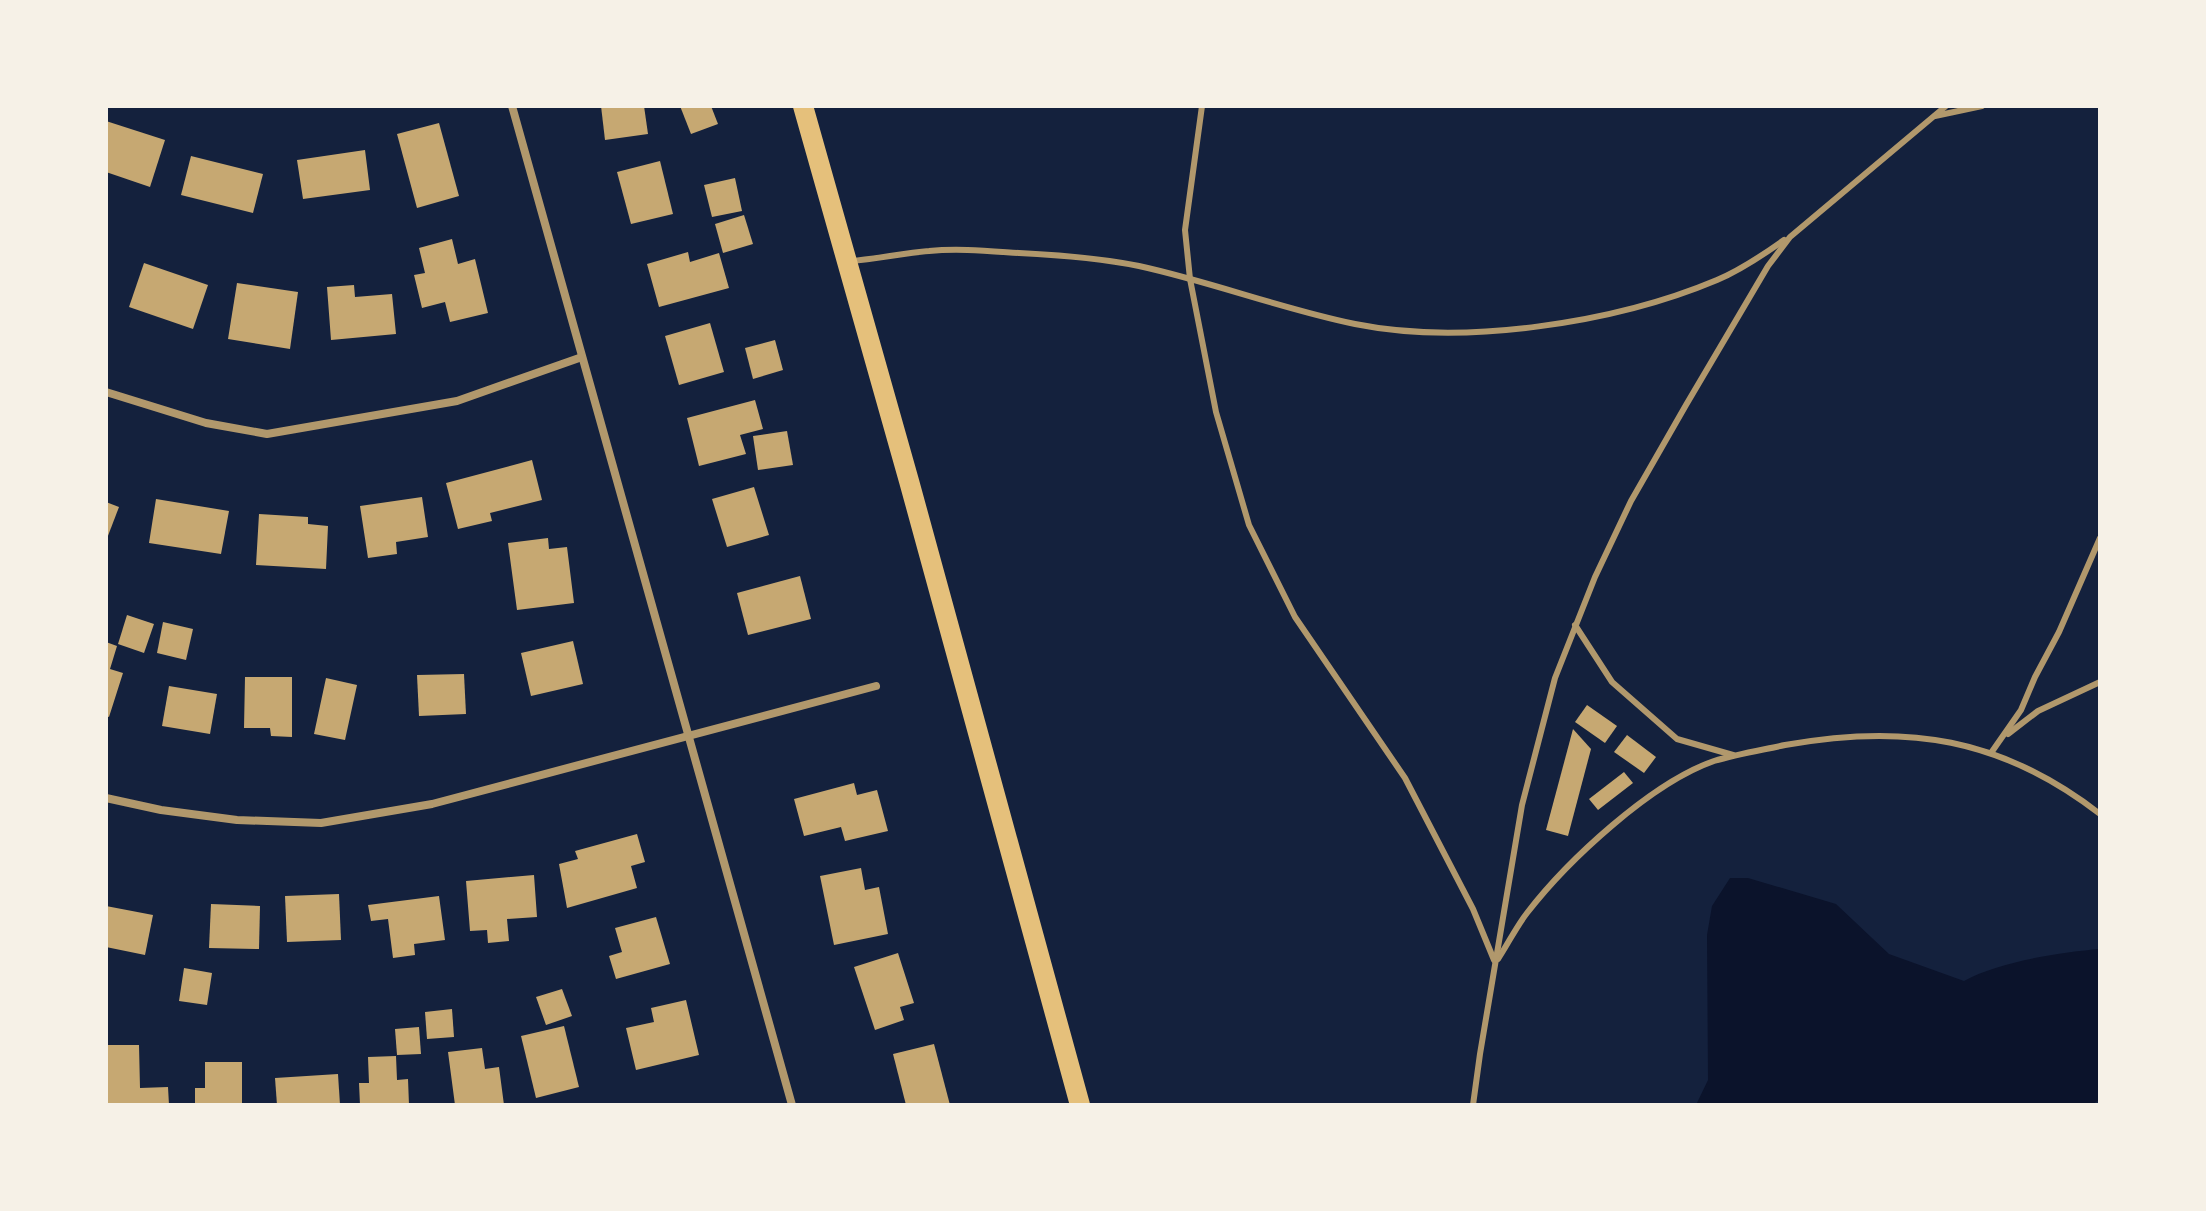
<svg xmlns="http://www.w3.org/2000/svg" width="2206" height="1211" font-family="'Times New Roman',serif">
<style>
.water{fill:#0b132b}
.building{fill:#c6a872}
.lines{fill:none;stroke-linecap:round;stroke-linejoin:round}
.service{stroke:#b1986c;stroke-width:6}
.minor{stroke:#b1986c;stroke-width:8}
.primary{stroke:#e5c07b;stroke-width:20}
</style>
<rect width="100%" height="100%" fill="#14213d"/>
<path class="water" d="M 1730,878 L 1748,878 L 1836,904 L 1889,954 L 1964,981 C 1997,962 2061,952 2100,949 L 2100,1099 L 2092,1105 L 1696,1105 L 1708,1080 L 1707,935 L 1712,906 Z"/>
<g class="building">
<path d="M 601,106 L 644,106 L 648,134 L 605,140 Z"/>
<path d="M 680,106 L 711,106 L 718,124 L 691,134 Z"/>
<path d="M 106,121 L 165,140 L 150,187 L 106,172 Z"/>
<path d="M 439,123 L 459,196 L 417,208 L 397,134 Z"/>
<path d="M 365,150 L 370,190 L 303,199 L 297,160 Z"/>
<path d="M 191,156 L 263,174 L 253,213 L 181,195 Z"/>
<path d="M 660,161 L 673,214 L 631,224 L 617,172 Z"/>
<path d="M 735,178 L 742,211 L 712,217 L 704,185 Z"/>
<path d="M 744,215 L 753,244 L 723,253 L 715,224 Z"/>
<path d="M 452,239 L 458,264 L 475,259 L 488,313 L 450,322 L 445,302 L 422,308 L 414,275 L 425,273 L 419,248 Z"/>
<path d="M 688,252 L 690,262 L 719,253 L 729,288 L 659,307 L 647,264 Z"/>
<path d="M 144,263 L 208,285 L 193,329 L 129,307 Z"/>
<path d="M 237,283 L 298,292 L 290,349 L 228,339 Z"/>
<path d="M 354,285 L 355,297 L 392,294 L 396,334 L 331,340 L 327,287 Z"/>
<path d="M 710,323 L 724,372 L 679,385 L 665,336 Z"/>
<path d="M 775,340 L 783,370 L 753,379 L 745,348 Z"/>
<path d="M 755,400 L 763,429 L 740,435 L 746,454 L 699,466 L 687,418 Z"/>
<path d="M 787,431 L 793,465 L 758,470 L 753,436 Z"/>
<path d="M 532,460 L 542,500 L 490,513 L 492,521 L 458,529 L 446,483 Z"/>
<path d="M 754,487 L 769,535 L 727,547 L 712,499 Z"/>
<path d="M 422,497 L 428,537 L 396,542 L 397,554 L 368,558 L 360,506 Z"/>
<path d="M 156,499 L 229,511 L 221,554 L 149,543 Z"/>
<path d="M 106,502 L 119,507 L 106,541 Z"/>
<path d="M 259,514 L 308,517 L 308,524 L 328,526 L 326,569 L 256,565 Z"/>
<path d="M 548,538 L 549,549 L 567,547 L 574,603 L 517,610 L 508,543 Z"/>
<path d="M 800,576 L 811,619 L 748,635 L 737,593 Z"/>
<path d="M 127,615 L 154,624 L 144,653 L 118,644 Z"/>
<path d="M 163,622 L 193,629 L 186,660 L 157,653 Z"/>
<path d="M 573,641 L 583,684 L 531,696 L 521,653 Z"/>
<path d="M 106,642 L 117,646 L 110,669 L 123,673 L 109,717 L 106,716 Z"/>
<path d="M 464,674 L 466,714 L 419,716 L 417,675 Z"/>
<path d="M 245,677 L 292,677 L 292,737 L 271,736 L 270,728 L 244,728 Z"/>
<path d="M 326,678 L 357,685 L 345,740 L 314,734 Z"/>
<path d="M 169,686 L 217,694 L 210,734 L 162,726 Z"/>
<path d="M 1587,705 L 1617,726 L 1605,743 L 1575,722 Z"/>
<path d="M 1573,729 L 1591,749 L 1568,836 L 1546,830 Z"/>
<path d="M 1627,735 L 1656,757 L 1644,773 L 1614,752 Z"/>
<path d="M 1624,772 L 1633,783 L 1598,810 L 1589,799 Z"/>
<path d="M 854,783 L 857,795 L 877,790 L 888,831 L 845,841 L 841,827 L 804,836 L 794,799 Z"/>
<path d="M 637,834 L 645,862 L 631,866 L 637,888 L 567,908 L 559,864 L 578,859 L 575,851 Z"/>
<path d="M 861,868 L 865,890 L 879,887 L 888,934 L 834,945 L 820,876 Z"/>
<path d="M 534,875 L 537,917 L 507,919 L 509,941 L 488,943 L 487,930 L 470,931 L 466,881 Z"/>
<path d="M 339,894 L 341,940 L 287,942 L 285,896 Z"/>
<path d="M 439,896 L 445,940 L 414,944 L 415,955 L 393,958 L 388,919 L 371,921 L 368,905 Z"/>
<path d="M 211,904 L 260,906 L 259,949 L 209,948 Z"/>
<path d="M 106,906 L 153,915 L 145,955 L 106,947 Z"/>
<path d="M 656,917 L 670,964 L 616,979 L 609,956 L 622,952 L 615,928 Z"/>
<path d="M 898,953 L 914,1003 L 900,1007 L 904,1020 L 875,1030 L 854,967 Z"/>
<path d="M 184,968 L 212,973 L 207,1005 L 179,1001 Z"/>
<path d="M 562,989 L 572,1016 L 546,1025 L 536,997 Z"/>
<path d="M 686,1000 L 699,1055 L 636,1070 L 626,1028 L 654,1022 L 651,1008 Z"/>
<path d="M 452,1009 L 454,1037 L 427,1039 L 425,1012 Z"/>
<path d="M 564,1026 L 579,1087 L 536,1098 L 521,1036 Z"/>
<path d="M 419,1027 L 421,1054 L 397,1055 L 395,1029 Z"/>
<path d="M 934,1044 L 950,1105 L 906,1105 L 893,1054 Z"/>
<path d="M 108,1045 L 139,1045 L 140,1088 L 168,1087 L 169,1105 L 106,1105 Z"/>
<path d="M 482,1048 L 485,1069 L 499,1067 L 504,1105 L 455,1105 L 448,1052 Z"/>
<path d="M 396,1056 L 397,1080 L 408,1079 L 409,1105 L 360,1105 L 359,1083 L 369,1083 L 368,1057 Z"/>
<path d="M 205,1062 L 242,1062 L 242,1105 L 195,1105 L 195,1088 L 205,1088 Z"/>
<path d="M 338,1074 L 340,1105 L 277,1105 L 275,1078 Z"/>
</g>
<g class="lines">
<g class="service">
<path d="M 1202,106 L 1185,230 L 1190,279 L 1216,412 L 1249,525 L 1295,617 L 1405,778 L 1473,909 L 1494,960"/>
<path d="M 1935,116 L 1982,106"/>
<path d="M 851,261 C 877,259 903,253 929,251 C 958,248 989,251 1019,253 C 1059,255 1100,258 1139,266 C 1212,282 1282,309 1355,324 C 1464,346 1615,323 1717,280 C 1741,270 1763,255 1784,240"/>
<path d="M 1575,625 L 1612,682 L 1677,739 L 1733,755"/>
<path d="M 2008,734 L 2038,711 L 2100,682"/>
<path d="M 1991,753 L 2021,710 L 2035,677 L 2059,632 L 2100,538"/>
<path d="M 1498,959 C 1508,944 1516,927 1527,913 C 1568,860 1651,783 1714,761 C 1737,754 1762,750 1785,745 C 1906,723 2002,738 2100,814"/>
<path d="M 1473,1105 L 1480,1054 L 1522,805 L 1555,678 L 1595,577 L 1631,501 L 1686,405 L 1768,266 L 1790,237 L 1946,106"/>
</g>
<g class="minor">
<path d="M 512,106 L 792,1105"/>
<path d="M 106,392 L 206,423 L 267,434 L 457,401 L 582,357"/>
<path d="M 106,798 L 161,810 L 237,820 L 321,823 L 432,804 L 876,686"/>
</g>
<path class="primary" d="M 803,106 L 909,481 L 1080,1105"/>
</g>
<rect width="2206" height="1211" fill="none" stroke="#f6f1e7" stroke-width="216"/>
</svg>
